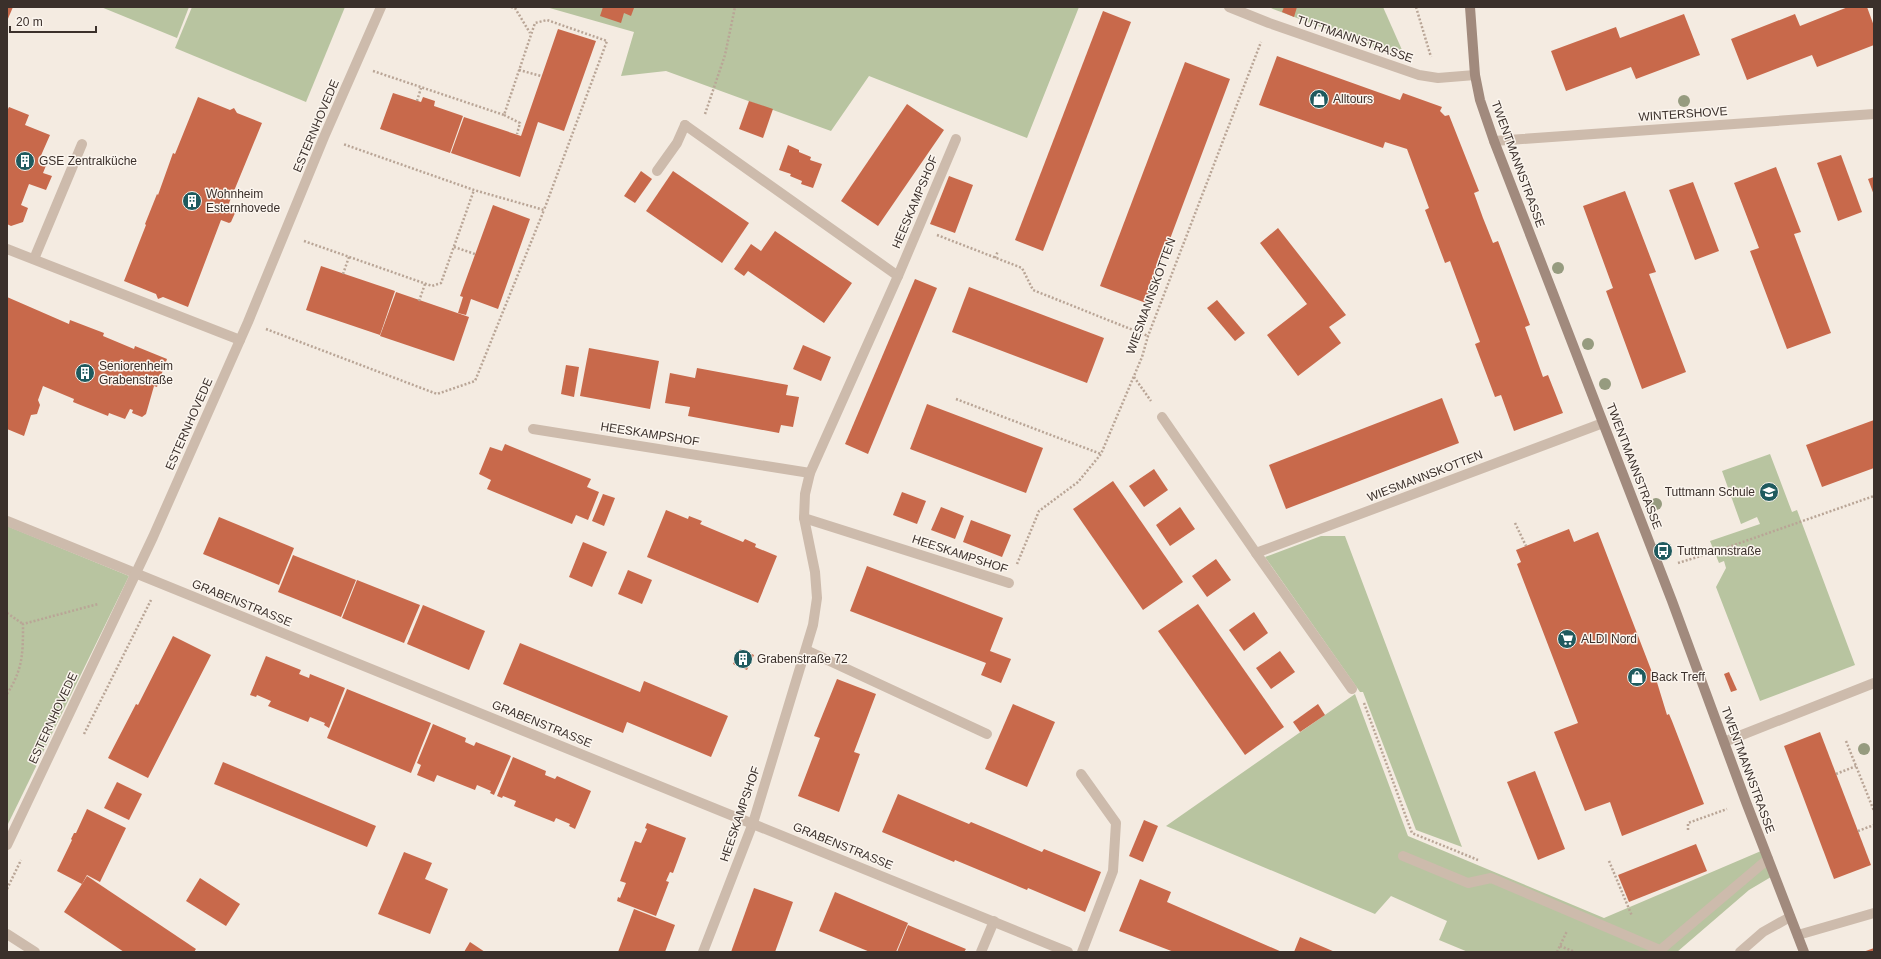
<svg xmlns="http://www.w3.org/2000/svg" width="1881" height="959" font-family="Arial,sans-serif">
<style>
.green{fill:#b8c4a0}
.building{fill:#c8694b}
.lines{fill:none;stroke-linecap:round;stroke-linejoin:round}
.path{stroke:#b9a596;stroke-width:2.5;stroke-dasharray:2 2;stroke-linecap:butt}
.lane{stroke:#cdbbac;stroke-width:10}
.street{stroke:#cdbbac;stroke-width:10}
.secondary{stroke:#a18a7d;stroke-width:10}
.tree{fill:#969b7f}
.labels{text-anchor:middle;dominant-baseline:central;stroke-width:3;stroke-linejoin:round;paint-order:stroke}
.street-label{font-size:12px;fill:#3b302b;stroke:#fbf5ee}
.poi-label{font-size:12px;fill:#3b302b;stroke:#fbf5ee;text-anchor:start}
</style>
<rect width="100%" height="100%" fill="#f4ebe1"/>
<g class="green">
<path d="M 101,7 L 189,7 L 177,38 Z"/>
<path d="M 192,7 L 345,7 L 306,102 L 175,48 Z"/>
<path d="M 546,7 L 1079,7 L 1027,138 L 869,76 L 831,131 L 666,71 L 621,76 L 634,32 Z"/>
<path d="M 1269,7 L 1383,7 L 1406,59 L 1273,9 Z"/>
<path d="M 1770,454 L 1792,512 L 1797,510 L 1855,665 L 1760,701 L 1716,587 L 1726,568 L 1724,561 L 1719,563 L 1710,541 L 1760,524 L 1757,517 L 1741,524 L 1722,471 Z"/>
<path d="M 7,526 L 129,576 L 7,826 Z"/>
<path d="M 1321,536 L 1345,536 L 1462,847 L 1416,830 L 1363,692 L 1360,692 L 1265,557 Z"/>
<path d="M 1355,694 L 1408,836 L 1604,918 L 1761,851 L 1771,877 L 1749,890 L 1677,952 L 1468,952 L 1439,940 L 1447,921 L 1391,896 L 1375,914 L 1166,826 Z"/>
</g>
<g class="building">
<path d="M 7,7 L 13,7 L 7,21 Z"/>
<path d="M 603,7 L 631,7 L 634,8 L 631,16 L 624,13 L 621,23 L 600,16 Z"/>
<path d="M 1284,7 L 1297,7 L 1294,17 L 1282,12 Z"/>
<path d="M 1848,7 L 1867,7 L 1874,26 L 1874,45 L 1817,67 L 1812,55 L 1747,80 L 1731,39 L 1795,14 L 1800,26 Z"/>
<path d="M 1103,11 L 1131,22 L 1043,251 L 1015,240 Z"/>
<path d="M 1684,14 L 1700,55 L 1636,79 L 1631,67 L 1566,91 L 1551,51 L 1616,27 L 1620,38 Z"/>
<path d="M 558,29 L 596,41 L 564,131 L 538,122 L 520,177 L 451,153 L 464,117 L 521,136 Z"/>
<path d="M 1277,56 L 1400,100 L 1403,93 L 1442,107 L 1440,111 L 1445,116 L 1449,115 L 1479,191 L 1474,193 L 1483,218 L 1493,243 L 1498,241 L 1530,325 L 1525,327 L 1543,377 L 1548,375 L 1563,413 L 1514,431 L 1501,395 L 1495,397 L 1475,344 L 1480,342 L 1450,261 L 1445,263 L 1425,210 L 1429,208 L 1407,149 L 1385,142 L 1383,148 L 1259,105 Z"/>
<path d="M 1185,62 L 1230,79 L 1146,303 L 1100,286 Z"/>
<path d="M 393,93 L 421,102 L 423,97 L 435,101 L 434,106 L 463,116 L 450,153 L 380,129 Z"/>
<path d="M 198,97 L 230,110 L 234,108 L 237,113 L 262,123 L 227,208 L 234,211 L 235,213 L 231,222 L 229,223 L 221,220 L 188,307 L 163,297 L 158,299 L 156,294 L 124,281 L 146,225 L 145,224 L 157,194 L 158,195 L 173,153 L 175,154 Z"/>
<path d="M 749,101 L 773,109 L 763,138 L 739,129 Z"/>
<path d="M 907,104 L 944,130 L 878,226 L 841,201 Z"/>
<path d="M 9,107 L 29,115 L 25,125 L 50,135 L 39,160 L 47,163 L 43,173 L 52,176 L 46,190 L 29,184 L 21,205 L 28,208 L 23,222 L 11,226 L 7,224 L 7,111 Z"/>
<path d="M 788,145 L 799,150 L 799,152 L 811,157 L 810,160 L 822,164 L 813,188 L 801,184 L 802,181 L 790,176 L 791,174 L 779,170 Z"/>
<path d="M 1841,155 L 1862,212 L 1838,221 L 1817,163 Z"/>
<path d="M 1776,167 L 1801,232 L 1794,234 L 1831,333 L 1787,349 L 1750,251 L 1759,248 L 1734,183 Z"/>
<path d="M 641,171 L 652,179 L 635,203 L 624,196 Z"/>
<path d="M 673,171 L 749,223 L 722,263 L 646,211 Z"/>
<path d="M 949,176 L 973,185 L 955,233 L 930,224 Z"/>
<path d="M 1874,177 L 1874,195 L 1868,179 Z"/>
<path d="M 1693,182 L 1719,251 L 1695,260 L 1669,190 Z"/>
<path d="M 1625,191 L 1656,272 L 1649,274 L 1686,372 L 1642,389 L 1606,291 L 1613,288 L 1583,206 Z"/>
<path d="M 493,205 L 530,219 L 498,309 L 471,299 L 466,315 L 458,313 L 463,297 L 460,296 Z"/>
<path d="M 1278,228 L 1346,315 L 1329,327 L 1341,343 L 1298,376 L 1267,335 L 1307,304 L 1260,243 Z"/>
<path d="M 775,231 L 852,283 L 824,323 L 748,271 L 744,276 L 734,269 L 751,244 L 761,251 Z"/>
<path d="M 321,266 L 395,291 L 380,335 L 306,310 Z"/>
<path d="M 915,279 L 937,288 L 868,454 L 845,444 Z"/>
<path d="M 969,287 L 1104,338 L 1087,383 L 952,332 Z"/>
<path d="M 396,292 L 469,317 L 454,361 L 380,336 Z"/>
<path d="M 7,297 L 69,324 L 70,320 L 104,333 L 103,336 L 134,349 L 135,346 L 167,359 L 157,387 L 154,386 L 146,414 L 142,417 L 132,413 L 133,410 L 130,409 L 125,419 L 109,413 L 108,416 L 73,402 L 74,399 L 43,386 L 38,400 L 40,405 L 37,414 L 31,415 L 24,436 L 7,429 Z"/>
<path d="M 1217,300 L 1245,333 L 1235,341 L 1207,308 Z"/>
<path d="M 803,345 L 831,357 L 821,381 L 793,369 Z"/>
<path d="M 589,348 L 659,361 L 650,409 L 580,396 Z"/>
<path d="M 566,365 L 579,367 L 574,397 L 561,394 Z"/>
<path d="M 697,368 L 788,385 L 786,395 L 799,397 L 793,427 L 781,425 L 779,433 L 688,416 L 690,407 L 665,403 L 670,373 L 695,378 Z"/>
<path d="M 1442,398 L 1459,443 L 1286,509 L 1269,465 Z"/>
<path d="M 927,404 L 1043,448 L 1026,493 L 910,449 Z"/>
<path d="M 1874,420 L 1874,468 L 1822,487 L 1806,445 Z"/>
<path d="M 505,444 L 591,479 L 587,487 L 599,492 L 588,520 L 576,515 L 572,524 L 487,489 L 491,480 L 479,474 L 490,447 L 502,451 Z"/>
<path d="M 1154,469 L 1168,490 L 1144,507 L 1129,486 Z"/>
<path d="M 1113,481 L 1183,582 L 1143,610 L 1073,509 Z"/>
<path d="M 902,492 L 926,501 L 917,524 L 893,515 Z"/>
<path d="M 603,494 L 615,498 L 604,526 L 592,521 Z"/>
<path d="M 941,507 L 964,516 L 955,539 L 931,530 Z"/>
<path d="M 1180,507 L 1195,529 L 1170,546 L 1156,525 Z"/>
<path d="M 666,510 L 688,519 L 689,516 L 702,521 L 700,524 L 743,542 L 745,539 L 756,544 L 755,547 L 777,556 L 758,603 L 647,557 Z"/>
<path d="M 219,517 L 294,548 L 279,585 L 203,554 Z"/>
<path d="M 971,520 L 1011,535 L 1002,557 L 963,542 Z"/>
<path d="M 1569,529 L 1574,542 L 1598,532 L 1655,680 L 1656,679 L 1667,715 L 1669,714 L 1672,721 L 1704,804 L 1622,836 L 1610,802 L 1585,811 L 1554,732 L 1578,723 L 1517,564 L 1521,562 L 1516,550 Z"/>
<path d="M 583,542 L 607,552 L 592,587 L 569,577 Z"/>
<path d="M 293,555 L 356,580 L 341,617 L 278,592 Z"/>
<path d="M 1216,559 L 1231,580 L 1207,597 L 1192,576 Z"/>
<path d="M 867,566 L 1003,618 L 990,651 L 1011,659 L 1001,683 L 981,675 L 986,663 L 850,611 Z"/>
<path d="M 628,570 L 652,580 L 642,604 L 618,594 Z"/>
<path d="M 357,580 L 420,605 L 404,643 L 342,618 Z"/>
<path d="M 1198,604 L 1284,727 L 1245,755 L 1158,631 Z"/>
<path d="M 423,605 L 485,631 L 469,670 L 407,644 Z"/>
<path d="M 1254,612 L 1268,633 L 1244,651 L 1229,630 Z"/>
<path d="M 173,636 L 211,655 L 148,778 L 108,758 L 136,704 L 138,705 Z"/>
<path d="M 520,643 L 640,692 L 644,681 L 728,716 L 711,757 L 627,722 L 623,733 L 503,684 Z"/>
<path d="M 740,649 L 754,655 L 747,670 L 733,664 Z"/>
<path d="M 1280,651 L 1295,672 L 1271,689 L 1256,668 Z"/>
<path d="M 266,656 L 301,670 L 299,674 L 309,678 L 310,674 L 345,688 L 329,728 L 324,725 L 325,723 L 310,717 L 308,722 L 268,706 L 271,701 L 257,695 L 256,697 L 250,695 Z"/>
<path d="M 1729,672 L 1737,690 L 1731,692 L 1724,674 Z"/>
<path d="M 837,679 L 876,694 L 854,752 L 860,754 L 839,812 L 798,796 L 820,738 L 814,736 Z"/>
<path d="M 347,689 L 431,723 L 411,773 L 327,738 Z"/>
<path d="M 1013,704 L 1055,722 L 1027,787 L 985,769 Z"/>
<path d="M 1318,704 L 1325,715 L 1300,732 L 1293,722 Z"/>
<path d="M 433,724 L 466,738 L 465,742 L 474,746 L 476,742 L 511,756 L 494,795 L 490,793 L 491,791 L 477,785 L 475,790 L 437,775 L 434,782 L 417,775 L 421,765 L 417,763 Z"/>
<path d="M 1820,732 L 1871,865 L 1834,879 L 1784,746 Z"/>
<path d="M 513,757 L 546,771 L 545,775 L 555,779 L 557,776 L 591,791 L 575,829 L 569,826 L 570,824 L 556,818 L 554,822 L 514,806 L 516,801 L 503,796 L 502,798 L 497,796 Z"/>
<path d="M 223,762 L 376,826 L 367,847 L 214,784 Z"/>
<path d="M 1535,771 L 1565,849 L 1538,860 L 1507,782 Z"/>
<path d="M 117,782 L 142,794 L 129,820 L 104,808 Z"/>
<path d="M 898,794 L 969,824 L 971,822 L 1042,852 L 1044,849 L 1101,872 L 1085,912 L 1028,888 L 1027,890 L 955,860 L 954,862 L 882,832 Z"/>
<path d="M 87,809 L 126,828 L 100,882 L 87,875 L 82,884 L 57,871 L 72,840 L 71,839 L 74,833 L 76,833 Z"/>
<path d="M 1144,820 L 1158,826 L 1143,862 L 1129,856 Z"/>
<path d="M 647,823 L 686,838 L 673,873 L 670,872 L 666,881 L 669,882 L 656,916 L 617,901 L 618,897 L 620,898 L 626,883 L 620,881 L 635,841 L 641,843 L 647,829 L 645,828 Z"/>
<path d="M 1696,844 L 1707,871 L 1629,902 L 1618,875 Z"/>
<path d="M 404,852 L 432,863 L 425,879 L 448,889 L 430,934 L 378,914 Z"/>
<path d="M 87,876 L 196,949 L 194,952 L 124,952 L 64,912 Z"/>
<path d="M 200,878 L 240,904 L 226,926 L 186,901 Z"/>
<path d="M 1140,879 L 1171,892 L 1167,902 L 1282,952 L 1174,952 L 1119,931 Z"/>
<path d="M 754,888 L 793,902 L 775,952 L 731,952 Z"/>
<path d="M 835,892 L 908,923 L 896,952 L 870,952 L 819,931 Z"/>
<path d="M 634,909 L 675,925 L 665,952 L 618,952 Z"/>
<path d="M 908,925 L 966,949 L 964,952 L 897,952 Z"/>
<path d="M 1300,937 L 1335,952 L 1294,952 Z"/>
<path d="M 470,942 L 485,952 L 464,952 Z"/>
<path d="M 1874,948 L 1874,952 L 1863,952 Z"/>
</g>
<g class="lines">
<g class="path">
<path d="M 511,7 L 515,8 L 530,33"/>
<path d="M 1416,7 L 1431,57"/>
<path d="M 519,70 L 541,76"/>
<path d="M 373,71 L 504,115 L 535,23 L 547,20 L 607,41 L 544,210"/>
<path d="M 417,101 L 421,88"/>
<path d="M 705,114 L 725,55 L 735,7"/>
<path d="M 504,115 L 520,123 L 517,134"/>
<path d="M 937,235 L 1022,268 L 1033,290 L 1148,336"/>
<path d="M 304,241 L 432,286 L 441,283 L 474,190"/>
<path d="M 454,247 L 475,254"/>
<path d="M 995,258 L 998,251"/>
<path d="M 343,274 L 349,257"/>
<path d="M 419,301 L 425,284"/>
<path d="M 266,329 L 437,394 L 475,381 L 544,210 L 474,190 L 343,144"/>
<path d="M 1134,377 L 1151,401"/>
<path d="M 956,399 L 1101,454"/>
<path d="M 1515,523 L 1526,546"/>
<path d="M 1678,563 L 1717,551 L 1874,496"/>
<path d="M 1017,564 L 1039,511 L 1078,482 L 1101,454 L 1142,357 L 1148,336 L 1261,42"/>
<path d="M 7,613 L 23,624"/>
<path d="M 7,694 C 23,669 23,653 23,624 L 98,604"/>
<path d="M 1364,703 L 1412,833 L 1478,860"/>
<path d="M 84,734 L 151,600"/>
<path d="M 1846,741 L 1874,811"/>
<path d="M 1836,774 L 1856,766"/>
<path d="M 1688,830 L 1688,823 L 1727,809"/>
<path d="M 1858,831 L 1874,825"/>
<path d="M 1609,861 L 1632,916"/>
<path d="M 7,889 L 21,860"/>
<path d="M 1560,946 L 1575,952"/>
<path d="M 1557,952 L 1567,931"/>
</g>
<g class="lane">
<path d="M 657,171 L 677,143 L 685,125"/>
<path d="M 7,249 L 240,340"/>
<path d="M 34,259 L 82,144"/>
<path d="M 898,276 L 956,139"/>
<path d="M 806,650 L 987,734"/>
<path d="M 1724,742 L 1874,683"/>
<path d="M 1081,774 L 1116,823 L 1113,871 L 1082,952"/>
<path d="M 1403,856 L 1468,883 L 1491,878 L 1660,950"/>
<path d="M 981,952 L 994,921"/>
<path d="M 1658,952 L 1768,859"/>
<path d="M 1740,952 L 1763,932 L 1790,917"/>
</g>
<g class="street">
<path d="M 1229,7 L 1269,23 L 1419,75 L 1438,78 L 1475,75"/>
<path d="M 685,125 L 898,276 L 810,473 L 805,494 L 804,518 L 815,572 L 817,598 L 813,625 L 753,823 L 703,952"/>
<path d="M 1494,141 L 1874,114"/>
<path d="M 1162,417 L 1256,553 L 1603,423"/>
<path d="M 533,429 L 810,473"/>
<path d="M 804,518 L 1009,583"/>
<path d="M 7,521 L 1068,952"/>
<path d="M 1256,553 L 1352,689"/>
<path d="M 7,845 L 153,537 L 248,322 L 324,137 L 381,7"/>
<path d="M 7,934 L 35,952"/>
<path d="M 1798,935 L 1874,913"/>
</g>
<path class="secondary" d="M 1470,7 L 1475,75 L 1480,100 L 1494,141 L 1672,601 L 1746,802 L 1804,952"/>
</g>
<g class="tree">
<circle cx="1684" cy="101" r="6"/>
<circle cx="1558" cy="268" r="6"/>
<circle cx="1588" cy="344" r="6"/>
<circle cx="1605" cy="384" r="6"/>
<circle cx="1656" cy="504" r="6"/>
<circle cx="1864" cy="749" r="6"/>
</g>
<defs>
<g id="shop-disc" transform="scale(1)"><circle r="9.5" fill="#1f5a5e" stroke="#fbf5ee"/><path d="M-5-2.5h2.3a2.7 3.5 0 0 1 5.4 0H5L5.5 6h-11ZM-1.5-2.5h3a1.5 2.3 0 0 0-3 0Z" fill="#fff"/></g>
<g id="building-disc" transform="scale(1)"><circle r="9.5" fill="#1f5a5e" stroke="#fbf5ee"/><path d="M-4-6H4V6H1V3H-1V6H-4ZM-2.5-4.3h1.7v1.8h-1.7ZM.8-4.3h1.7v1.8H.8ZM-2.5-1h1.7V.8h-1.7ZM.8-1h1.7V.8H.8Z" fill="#fff"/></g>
<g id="school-disc" transform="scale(1)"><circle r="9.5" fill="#1f5a5e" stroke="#fbf5ee"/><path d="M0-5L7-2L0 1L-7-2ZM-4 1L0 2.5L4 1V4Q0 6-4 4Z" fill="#fff"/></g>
<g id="bus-disc" transform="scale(1)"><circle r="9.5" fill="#1f5a5e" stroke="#fbf5ee"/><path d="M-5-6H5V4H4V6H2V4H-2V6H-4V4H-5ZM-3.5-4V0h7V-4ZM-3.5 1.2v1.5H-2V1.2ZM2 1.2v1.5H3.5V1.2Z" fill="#fff"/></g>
<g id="supermarket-disc" transform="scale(1)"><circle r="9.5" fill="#1f5a5e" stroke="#fbf5ee"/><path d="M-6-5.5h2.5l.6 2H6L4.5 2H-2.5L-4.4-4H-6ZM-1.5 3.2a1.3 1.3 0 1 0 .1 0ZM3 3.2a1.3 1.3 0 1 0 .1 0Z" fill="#fff"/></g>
</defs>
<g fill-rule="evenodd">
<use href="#shop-disc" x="1319" y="99"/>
<use href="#building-disc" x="25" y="161"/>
<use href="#building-disc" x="192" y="201"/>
<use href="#building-disc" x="85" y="373"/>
<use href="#school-disc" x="1769" y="492"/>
<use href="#bus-disc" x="1663" y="551"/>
<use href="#supermarket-disc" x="1567" y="639"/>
<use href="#building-disc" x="743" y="659"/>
<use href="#shop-disc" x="1637" y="677"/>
</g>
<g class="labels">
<g class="street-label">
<text transform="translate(1355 39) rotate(19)">TUTTMANNSTRASSE</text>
<text transform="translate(1683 114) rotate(-4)">WINTERSHOVE</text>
<text transform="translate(316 126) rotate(-67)">ESTERNHOVEDE</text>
<text transform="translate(1518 164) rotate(70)">TWENTMANNSTRASSE</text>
<text transform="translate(915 202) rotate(-67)">HEESKAMPSHOF</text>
<text transform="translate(1151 296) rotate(-70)">WIESMANNSKOTTEN</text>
<text transform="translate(189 424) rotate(-66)">ESTERNHOVEDE</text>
<text transform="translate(650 434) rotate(9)">HEESKAMPSHOF</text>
<text transform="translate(1634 466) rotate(69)">TWENTMANNSTRASSE</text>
<text transform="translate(1425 476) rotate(-21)">WIESMANNSKOTTEN</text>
<text transform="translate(960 554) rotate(18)">HEESKAMPSHOF</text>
<text transform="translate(242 603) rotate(22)">GRABENSTRASSE</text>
<text transform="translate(53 718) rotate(-65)">ESTERNHOVEDE</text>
<text transform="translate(542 724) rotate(22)">GRABENSTRASSE</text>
<text transform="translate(1748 770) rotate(70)">TWENTMANNSTRASSE</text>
<text transform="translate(740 814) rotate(-71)">HEESKAMPSHOF</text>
<text transform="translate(843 846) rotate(22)">GRABENSTRASSE</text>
</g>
<g class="poi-label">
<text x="1333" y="99">Alltours</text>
<text x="39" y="161">GSE Zentralküche</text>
<text x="206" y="194">Wohnheim<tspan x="206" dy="14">Esternhovede</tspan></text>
<text x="99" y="366">Seniorenheim<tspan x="99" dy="14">Grabenstraße</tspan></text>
<text x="1755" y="492" text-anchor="end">Tuttmann Schule</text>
<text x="1677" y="551">Tuttmannstraße</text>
<text x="1581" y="639">ALDI Nord</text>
<text x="757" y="659">Grabenstraße 72</text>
<text x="1651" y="677">Back Treff</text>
</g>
</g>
<rect width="1881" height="959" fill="none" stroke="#3b302b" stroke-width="16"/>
<path d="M10 26v6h86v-6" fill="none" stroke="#3b302b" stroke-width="2"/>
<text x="16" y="26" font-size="12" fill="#3b302b" stroke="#fbf5ee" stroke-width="3" paint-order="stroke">20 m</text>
</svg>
